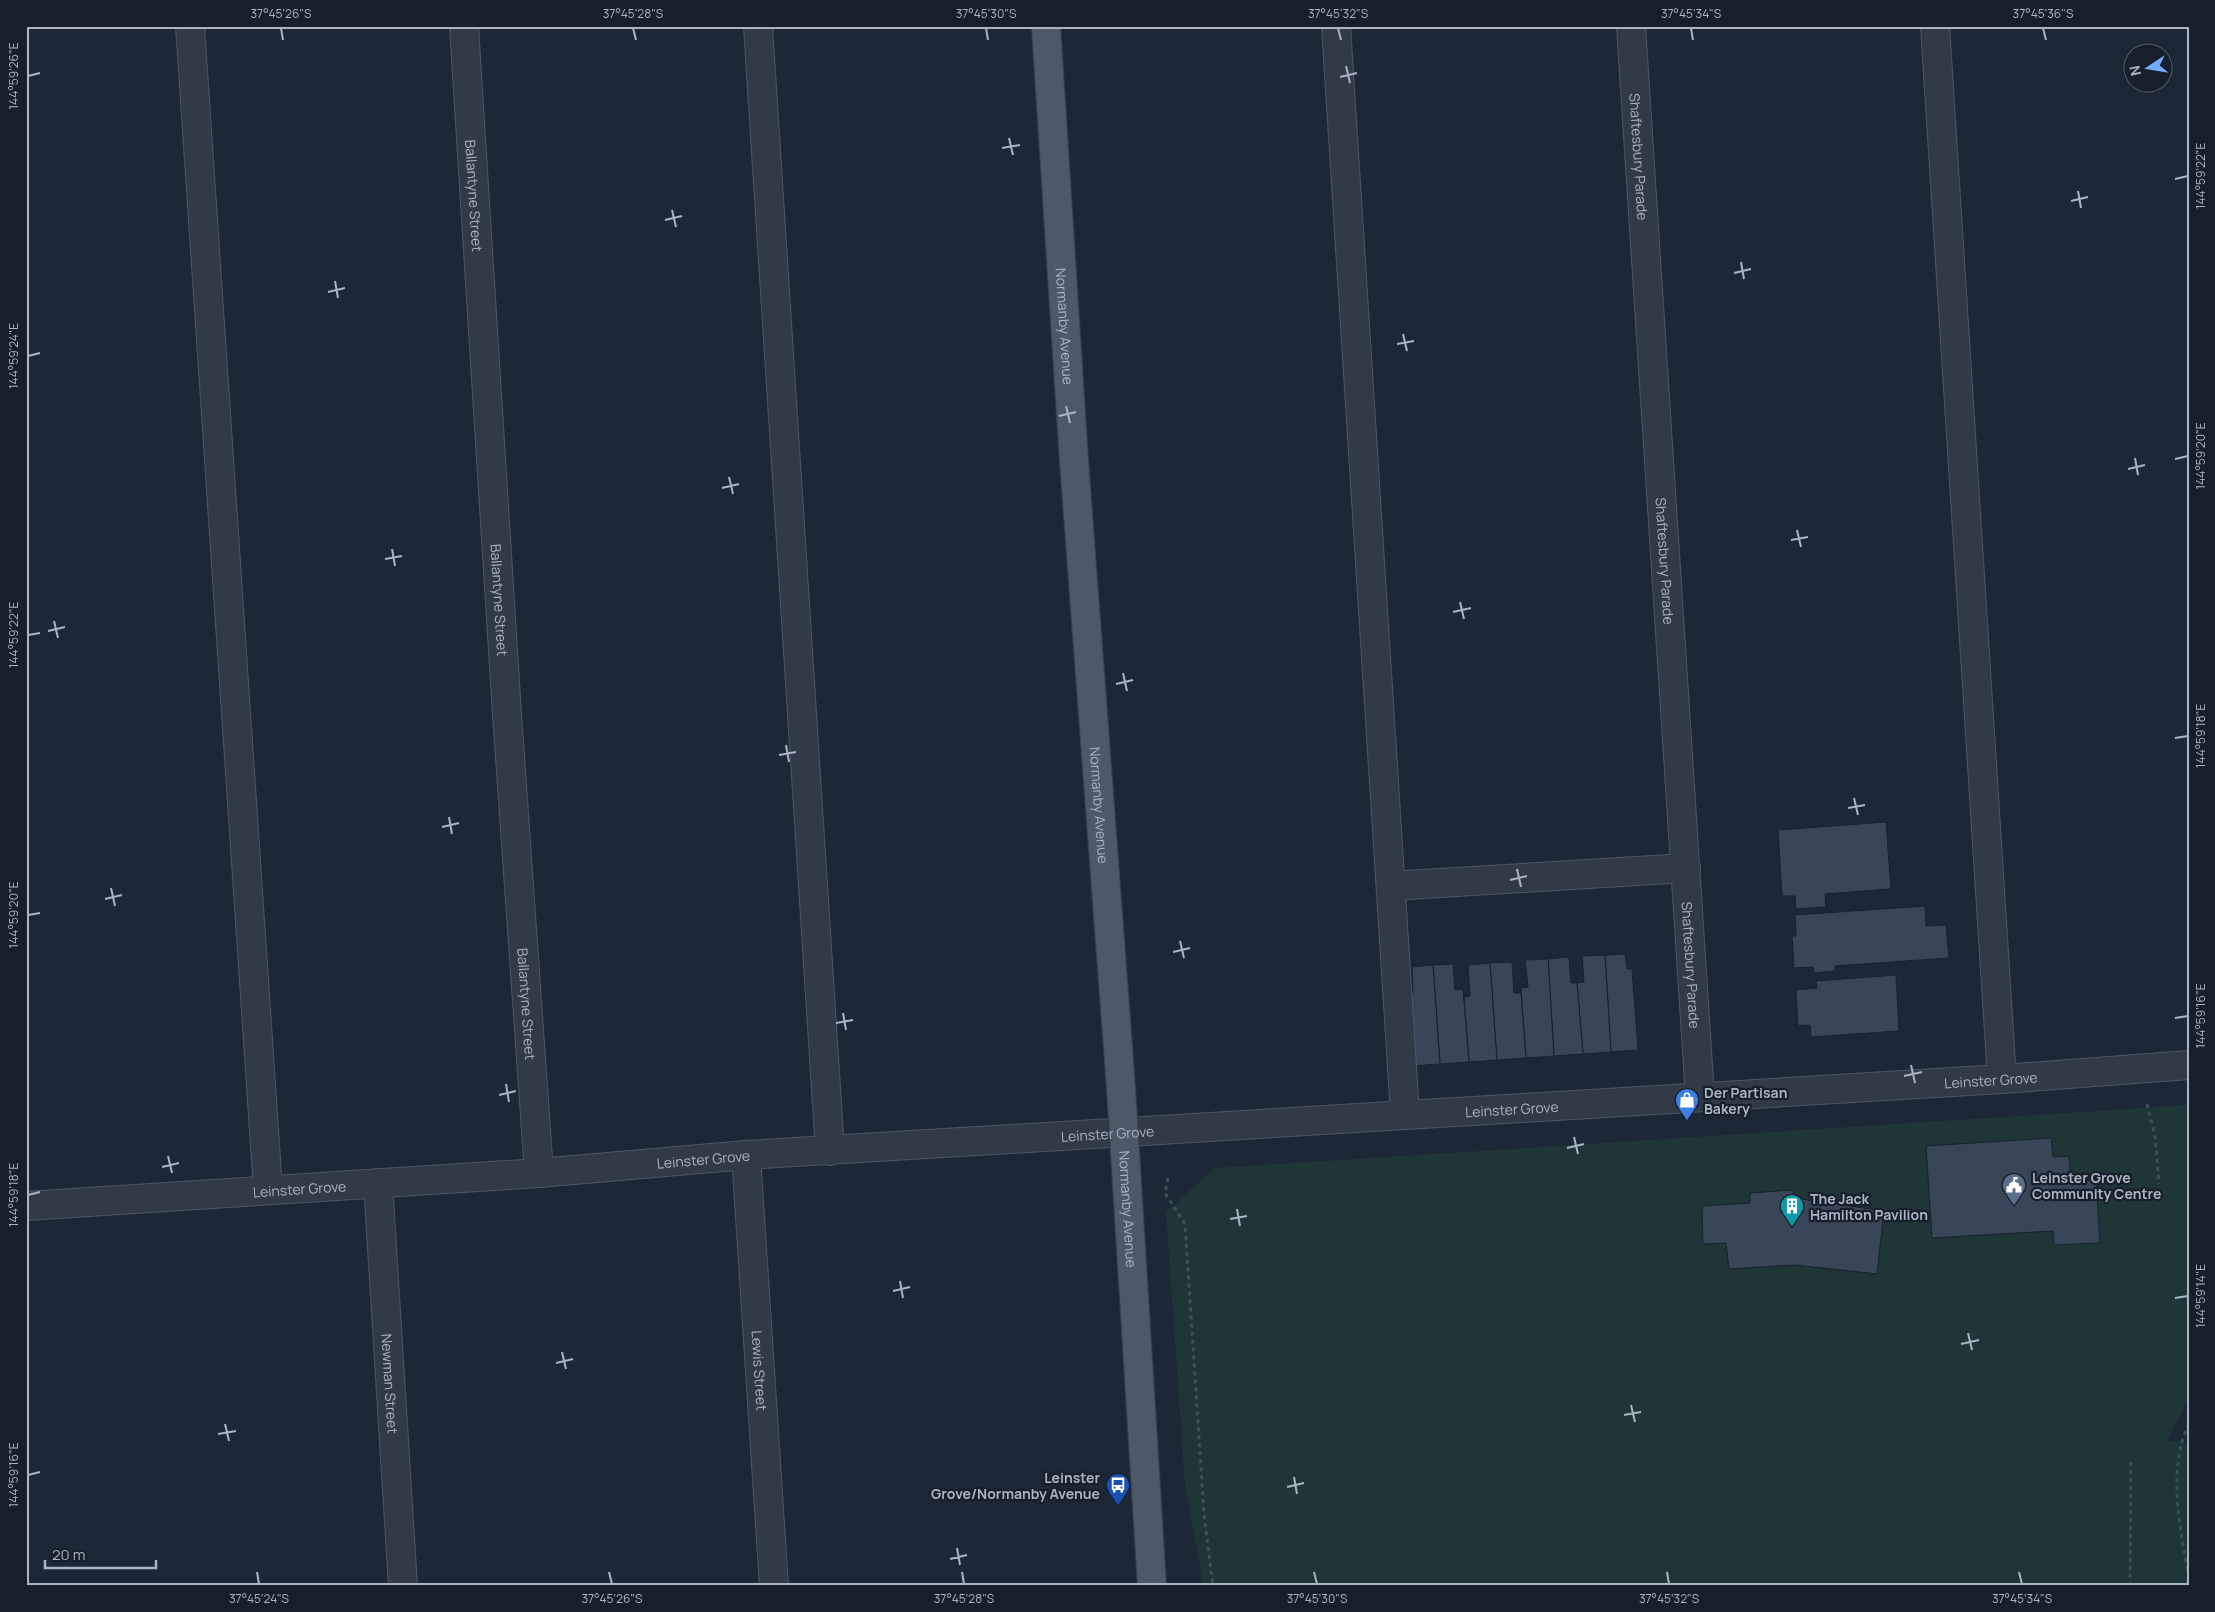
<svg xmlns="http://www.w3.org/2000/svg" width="2215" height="1612" font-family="Manrope,sans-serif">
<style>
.green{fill:#1f3537}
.building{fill:#394657;stroke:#18212d}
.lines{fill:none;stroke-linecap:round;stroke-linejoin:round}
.minor-casing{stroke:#4e5765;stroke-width:30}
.major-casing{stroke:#3a4350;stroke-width:30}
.path{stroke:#3c5255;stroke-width:3;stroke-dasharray:4 4;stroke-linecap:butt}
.minor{stroke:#313a47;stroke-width:28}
.major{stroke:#4e5967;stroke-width:28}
.ticks{fill:none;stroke:#aab4c4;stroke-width:2}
.labels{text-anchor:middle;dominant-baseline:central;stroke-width:4.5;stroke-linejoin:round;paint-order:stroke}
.street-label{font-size:14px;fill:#aab4c4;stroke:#171f2b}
.poi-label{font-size:14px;font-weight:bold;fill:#aab4c4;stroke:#171f2b;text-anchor:start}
.neatline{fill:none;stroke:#aab4c4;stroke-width:2}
.ticks-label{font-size:12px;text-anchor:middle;fill:#aab4c4}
</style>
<rect width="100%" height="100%" fill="#1d2836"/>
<path class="green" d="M 2189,1105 L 2189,1398 L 2167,1440 L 2189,1444 L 2189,1586 L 1202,1586 L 1200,1567 L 1185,1485 L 1166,1212 L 1215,1168 Z"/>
<g class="building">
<path d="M 1886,822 L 1891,889 L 1825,894 L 1826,907 L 1796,909 L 1795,896 L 1782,896 L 1778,830 Z"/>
<path d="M 1925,906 L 1926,926 L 1946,925 L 1949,958 L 1835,966 L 1835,971 L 1814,973 L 1813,967 L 1794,968 L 1792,936 L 1796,936 L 1795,915 Z"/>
<path d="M 1625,954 L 1627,969 L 1632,969 L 1638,1050 L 1611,1052 L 1605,955 Z"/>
<path d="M 1605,955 L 1611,1052 L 1583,1054 L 1577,983 L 1584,982 L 1582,956 Z"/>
<path d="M 1569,957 L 1571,983 L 1577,983 L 1583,1054 L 1554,1056 L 1548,959 Z"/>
<path d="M 1548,959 L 1554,1056 L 1526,1058 L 1521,988 L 1528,987 L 1525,960 Z"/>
<path d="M 1512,962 L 1514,993 L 1521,993 L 1526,1058 L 1497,1060 L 1490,963 Z"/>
<path d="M 1490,963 L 1497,1060 L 1469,1062 L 1464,997 L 1470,996 L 1468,965 Z"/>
<path d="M 1453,964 L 1455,990 L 1463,989 L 1469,1062 L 1440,1064 L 1433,965 Z"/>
<path d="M 1433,965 L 1440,1064 L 1413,1066 L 1407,994 L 1413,993 L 1412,967 Z"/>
<path d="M 1896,975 L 1899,1031 L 1811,1037 L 1810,1025 L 1798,1026 L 1796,990 L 1817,988 L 1816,981 Z"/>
<path d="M 2051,1138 L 2053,1157 L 2069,1156 L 2071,1181 L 2096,1180 L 2100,1243 L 2054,1245 L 2053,1231 L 1932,1238 L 1926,1146 Z"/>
<path d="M 1793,1190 L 1794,1198 L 1884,1211 L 1877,1274 L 1795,1265 L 1729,1269 L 1726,1243 L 1703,1244 L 1702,1206 L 1750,1203 L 1750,1193 Z"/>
</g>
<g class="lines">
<g class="minor-casing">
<g id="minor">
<path d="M 190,26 L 268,1190"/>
<path id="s1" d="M 464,26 L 507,714 L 539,1173"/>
<path d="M 758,26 L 830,1151"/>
<path d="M 1336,26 L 1405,1114"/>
<path id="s2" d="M 1631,26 L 1700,1097"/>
<path d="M 1935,26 L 2002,1079"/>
<path d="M 1391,886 L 1686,868"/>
<path id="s3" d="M 746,1155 L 774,1586"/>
<path id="s4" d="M 378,1183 L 403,1586"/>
<path id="s5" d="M 26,1206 L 539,1173 L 746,1155 L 2002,1079 L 2189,1065"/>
</g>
</g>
<g class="major-casing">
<g id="major">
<path id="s6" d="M 1046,26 L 1074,461 L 1121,1088 L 1152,1586"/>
</g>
</g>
<g class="path">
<path d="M 2147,1104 L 2155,1136 L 2159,1184"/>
<path d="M 1168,1178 L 1165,1193 L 1185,1224 L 1204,1514 L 1213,1586"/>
<path d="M 2189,1424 C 2167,1467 2180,1531 2189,1577"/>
<path d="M 2130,1586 L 2131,1459"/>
</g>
<use href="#minor" class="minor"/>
<use href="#major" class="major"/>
</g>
<path class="ticks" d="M 281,28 L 283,40M 633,28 L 636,40M 986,28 L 988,40M 1338,28 L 1341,40M 1691,28 L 1693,40M 2043,28 L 2046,40M 1346,66 L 1350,83M 28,76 L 40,73M 1340,77 L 1357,73M 1009,138 L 1013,155M 1002,148 L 1020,145M 2175,179 L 2188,176M 2078,191 L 2081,208M 2071,201 L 2088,197M 672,210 L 676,227M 665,220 L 682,216M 1741,262 L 1744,279M 1734,273 L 1751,269M 335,281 L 338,298M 328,292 L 345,288M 1403,334 L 1407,351M 1397,344 L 1414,341M 28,356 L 40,353M 1066,406 L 1070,423M 1059,416 L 1076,412M 2135,458 L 2138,475M 2175,459 L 2188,456M 2128,469 L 2145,465M 729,477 L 733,494M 722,488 L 739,484M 1797,530 L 1801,547M 1791,540 L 1808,537M 392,549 L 395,566M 385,559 L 402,556M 1460,602 L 1464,619M 1453,612 L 1471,608M 54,621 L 58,638M 48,631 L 65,627M 28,635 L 40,633M 1123,673 L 1127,691M 1116,684 L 1133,680M 2175,738 L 2188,736M 786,745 L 789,762M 779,755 L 796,752M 1854,798 L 1858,815M 1848,808 L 1865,805M 449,817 L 452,834M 442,827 L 459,823M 1517,869 L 1521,887M 1510,880 L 1527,876M 111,888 L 115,906M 105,899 L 122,895M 28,915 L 40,913M 1180,941 L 1184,958M 1173,952 L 1190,948M 843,1013 L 846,1030M 2175,1018 L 2188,1016M 836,1023 L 853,1020M 1911,1065 L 1915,1083M 1904,1076 L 1922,1072M 506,1084 L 509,1102M 499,1095 L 516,1091M 1574,1137 L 1578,1154M 1567,1148 L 1584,1144M 168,1156 L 172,1173M 162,1167 L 179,1163M 28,1195 L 40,1192M 1237,1209 L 1240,1226M 1230,1219 L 1247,1216M 900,1281 L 903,1298M 893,1291 L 910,1287M 2175,1298 L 2188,1296M 1968,1333 L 1972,1350M 1961,1344 L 1979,1340M 562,1352 L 566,1369M 556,1363 L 573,1359M 1631,1405 L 1635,1422M 1624,1415 L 1641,1412M 225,1424 L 229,1441M 218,1434 L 236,1431M 28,1475 L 40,1472M 1294,1477 L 1297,1494M 1287,1487 L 1304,1483M 957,1548 L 960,1565M 950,1559 L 967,1555M 257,1572 L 259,1584M 609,1572 L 612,1584M 962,1572 L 964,1584M 1314,1572 L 1317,1584M 1667,1572 L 1669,1584M 2019,1572 L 2022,1584"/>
<defs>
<g id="shop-pin" transform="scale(1.25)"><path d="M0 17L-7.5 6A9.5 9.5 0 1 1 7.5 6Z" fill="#3f7fe0" stroke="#171f2b"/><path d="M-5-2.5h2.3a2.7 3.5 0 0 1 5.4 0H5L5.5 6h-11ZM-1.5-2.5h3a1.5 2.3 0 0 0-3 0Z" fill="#fff"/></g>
<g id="civic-pin" transform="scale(1.25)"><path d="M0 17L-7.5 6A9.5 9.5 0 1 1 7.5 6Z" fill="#5c6f8a" stroke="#171f2b"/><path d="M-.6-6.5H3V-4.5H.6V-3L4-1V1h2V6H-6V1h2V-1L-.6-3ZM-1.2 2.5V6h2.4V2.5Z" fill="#fff"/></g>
<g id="building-pin" transform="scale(1.25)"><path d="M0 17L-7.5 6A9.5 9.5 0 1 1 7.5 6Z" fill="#0f9aa8" stroke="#171f2b"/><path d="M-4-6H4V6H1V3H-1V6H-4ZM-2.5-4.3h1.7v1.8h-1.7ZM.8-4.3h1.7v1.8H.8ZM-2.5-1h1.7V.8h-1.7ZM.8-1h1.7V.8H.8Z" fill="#fff"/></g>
<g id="bus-pin" transform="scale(1.25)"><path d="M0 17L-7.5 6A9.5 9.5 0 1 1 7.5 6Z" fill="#1a4fb4" stroke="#171f2b"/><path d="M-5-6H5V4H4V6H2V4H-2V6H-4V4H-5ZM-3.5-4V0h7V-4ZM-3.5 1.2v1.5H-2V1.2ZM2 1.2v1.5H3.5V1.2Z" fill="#fff"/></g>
</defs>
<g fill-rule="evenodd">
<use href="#shop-pin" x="1687" y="1100"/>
<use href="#civic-pin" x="2014" y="1185"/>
<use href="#building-pin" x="1792" y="1206"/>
<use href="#bus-pin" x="1118" y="1485"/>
</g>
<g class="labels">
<g class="street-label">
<text stroke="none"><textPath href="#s2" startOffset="131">Shaftesbury Parade</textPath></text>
<text stroke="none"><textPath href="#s1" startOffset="170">Ballantyne Street</textPath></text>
<text stroke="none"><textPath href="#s6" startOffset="301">Normanby Avenue</textPath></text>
<text stroke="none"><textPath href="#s2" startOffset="536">Shaftesbury Parade</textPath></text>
<text stroke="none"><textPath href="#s1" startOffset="575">Ballantyne Street</textPath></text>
<text stroke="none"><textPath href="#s6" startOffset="781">Normanby Avenue</textPath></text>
<text stroke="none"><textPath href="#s2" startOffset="941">Shaftesbury Parade</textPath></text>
<text stroke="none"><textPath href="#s1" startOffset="980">Ballantyne Street</textPath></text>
<text stroke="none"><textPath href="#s5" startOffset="1969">Leinster Grove</textPath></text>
<text stroke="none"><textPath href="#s5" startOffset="1489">Leinster Grove</textPath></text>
<text stroke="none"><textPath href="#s5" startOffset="1084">Leinster Grove</textPath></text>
<text stroke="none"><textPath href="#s5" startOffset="679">Leinster Grove</textPath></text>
<text stroke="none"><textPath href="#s5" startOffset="274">Leinster Grove</textPath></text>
<text stroke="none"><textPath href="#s6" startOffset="1186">Normanby Avenue</textPath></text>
<text stroke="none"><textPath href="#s3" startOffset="216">Lewis Street</textPath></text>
<text stroke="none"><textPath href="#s4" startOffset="201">Newman Street</textPath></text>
</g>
<g class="poi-label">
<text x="1704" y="1092">Der Partisan<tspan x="1704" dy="16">Bakery</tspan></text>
<text x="2032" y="1177">Leinster Grove<tspan x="2032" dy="16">Community Centre</tspan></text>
<text x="1810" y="1198">The Jack<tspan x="1810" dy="16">Hamilton Pavilion</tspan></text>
<text x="1100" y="1477" text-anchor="end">Leinster<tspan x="1100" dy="16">Grove/Normanby Avenue</tspan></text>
</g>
</g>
<rect width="2215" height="1612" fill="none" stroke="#171f2b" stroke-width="55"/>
<g transform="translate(2148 68) rotate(258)"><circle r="24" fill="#171f2b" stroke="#525b68"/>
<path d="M0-4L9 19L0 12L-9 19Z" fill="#74abff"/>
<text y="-8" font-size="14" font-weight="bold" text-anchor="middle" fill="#aab4c4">N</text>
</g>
<path d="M45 1560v8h111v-8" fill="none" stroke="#aab4c4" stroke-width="2.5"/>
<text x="52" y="1560" font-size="15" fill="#aab4c4" stroke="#171f2b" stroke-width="4" paint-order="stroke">20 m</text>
<rect x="28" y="28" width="2160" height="1556" class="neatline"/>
<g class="ticks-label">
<text x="281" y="18">37°45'26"S</text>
<text x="633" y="18">37°45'28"S</text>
<text x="986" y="18">37°45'30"S</text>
<text x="1338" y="18">37°45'32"S</text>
<text x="1691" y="18">37°45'34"S</text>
<text x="2043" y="18">37°45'36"S</text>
<text transform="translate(14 76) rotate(-90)" y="4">144°59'26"E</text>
<text transform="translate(2201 176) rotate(-90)" y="4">144°59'22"E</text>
<text transform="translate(14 356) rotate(-90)" y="4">144°59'24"E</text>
<text transform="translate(2201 456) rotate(-90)" y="4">144°59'20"E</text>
<text transform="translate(14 635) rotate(-90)" y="4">144°59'22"E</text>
<text transform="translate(2201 736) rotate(-90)" y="4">144°59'18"E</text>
<text transform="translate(14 915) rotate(-90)" y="4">144°59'20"E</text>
<text transform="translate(2201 1016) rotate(-90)" y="4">144°59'16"E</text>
<text transform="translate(14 1195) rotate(-90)" y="4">144°59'18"E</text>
<text transform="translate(2201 1296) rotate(-90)" y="4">144°59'14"E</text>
<text transform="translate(14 1475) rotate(-90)" y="4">144°59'16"E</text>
<text x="259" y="1603">37°45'24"S</text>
<text x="612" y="1603">37°45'26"S</text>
<text x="964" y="1603">37°45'28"S</text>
<text x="1317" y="1603">37°45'30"S</text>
<text x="1669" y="1603">37°45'32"S</text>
<text x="2022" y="1603">37°45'34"S</text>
</g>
</svg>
